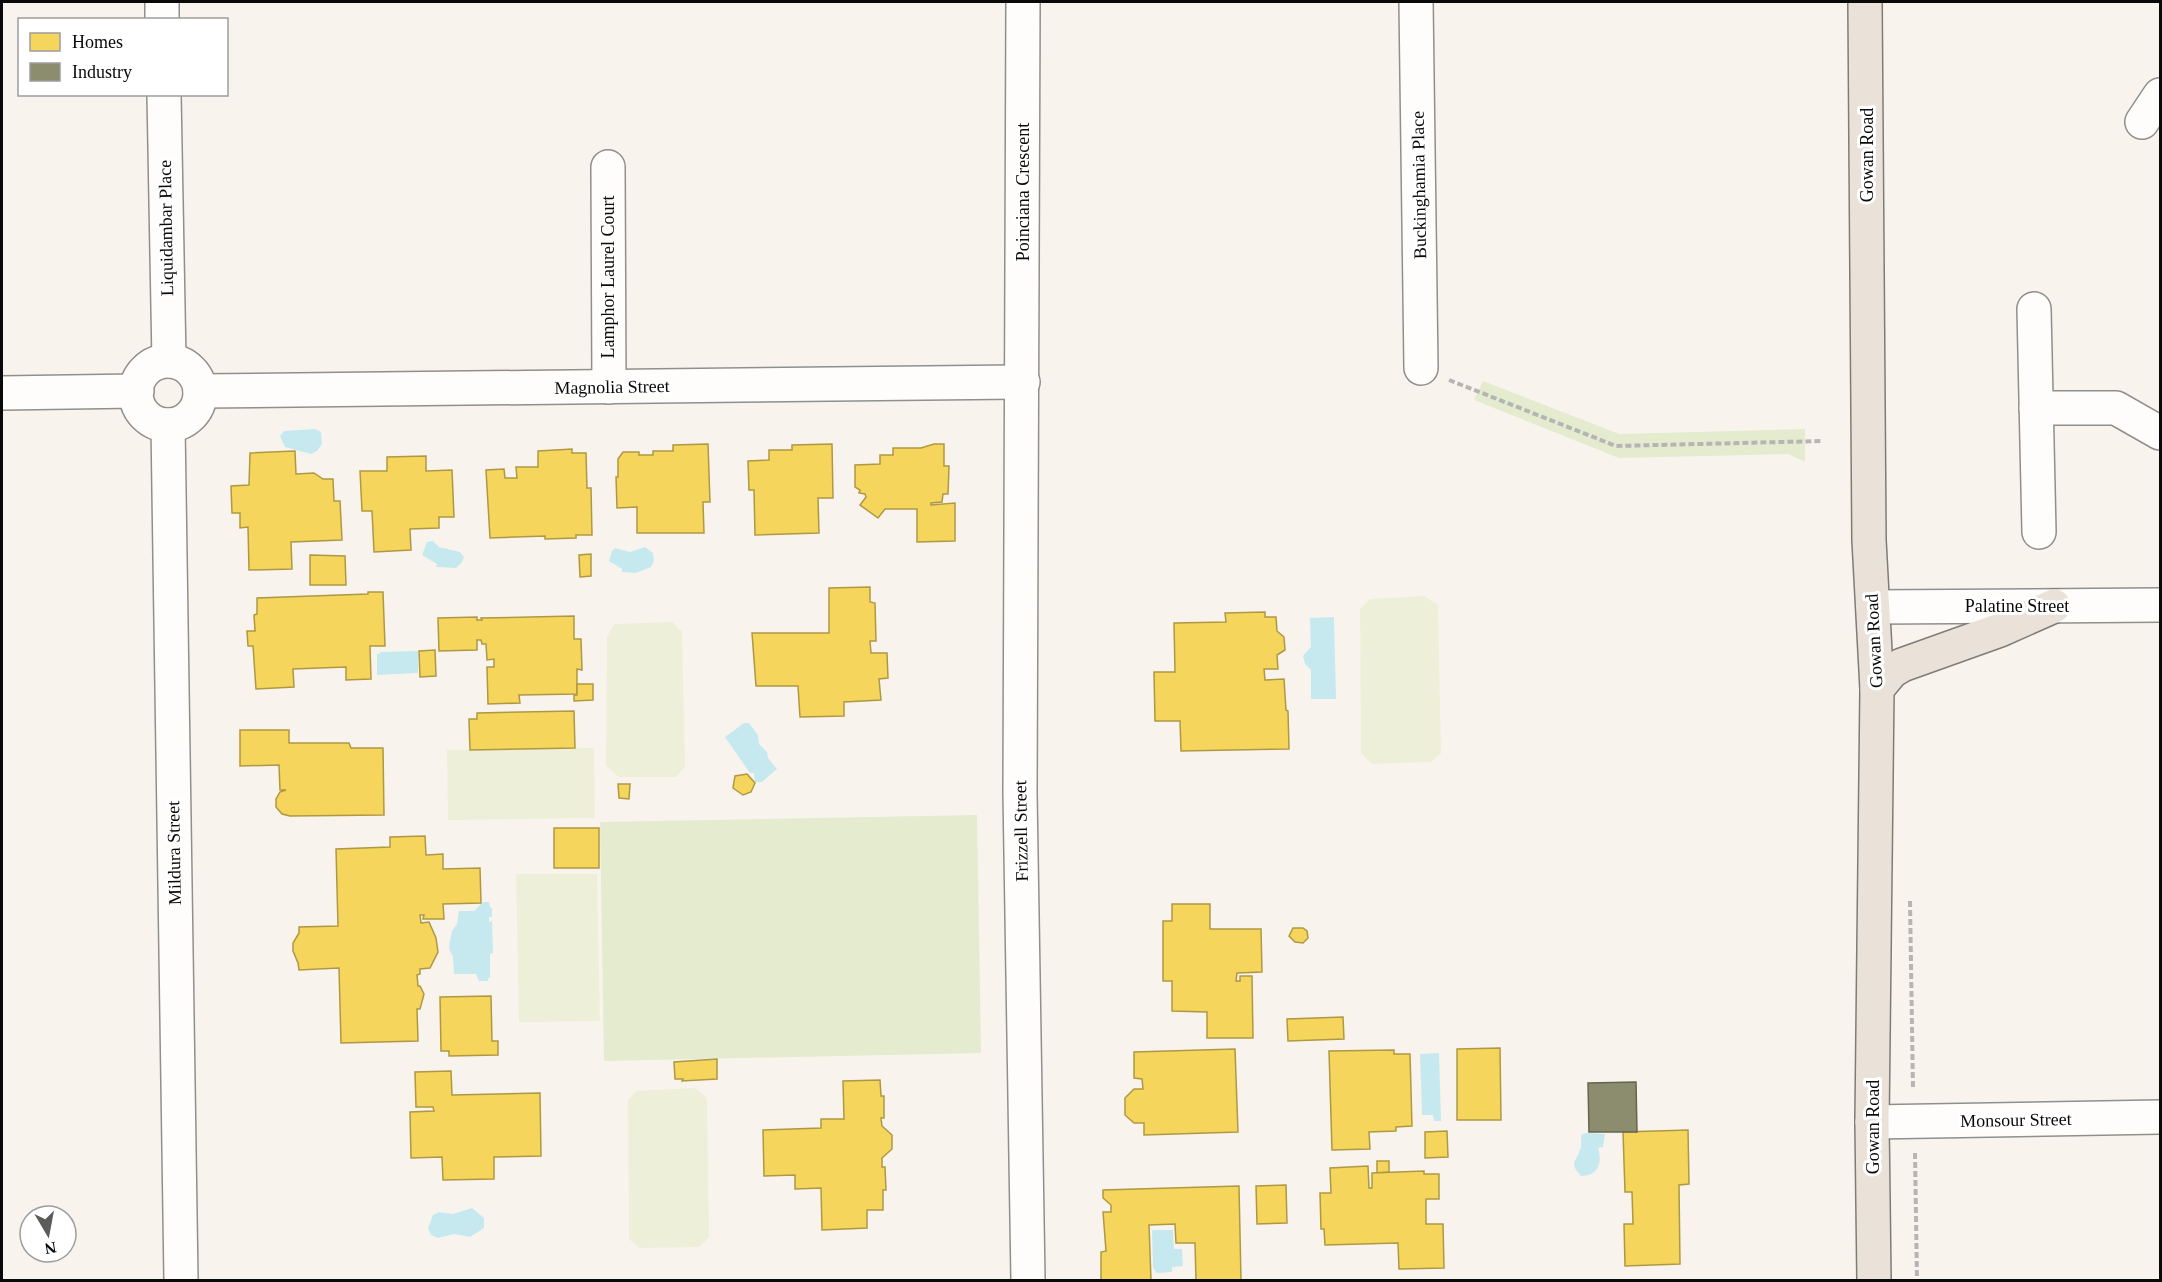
<svg xmlns="http://www.w3.org/2000/svg" width="2162" height="1282" font-family="Georgia,serif">
<style>
.green{fill:#e5ebce}
.pitch{fill:#eeefd8}
.water{fill:#c6e9ef}
.homes{fill:#f6d55c;stroke:#af9843;stroke-width:1.5}
.industry{fill:#8c8c6e;stroke:#656550;stroke-width:1.5}
.lines{fill:none;stroke-linecap:round;stroke-linejoin:round}
.minor-casing{stroke:#918f8c;stroke-width:36}
.major-casing{stroke:#7e7c79;stroke-width:36}
.path{stroke:#b6b5b4;stroke-width:4;stroke-dasharray:6 3;stroke-linecap:butt}
.minor{stroke:#fefdfc;stroke-width:33}
.major{stroke:#eae2d8;stroke-width:33}
.labels{text-anchor:middle;dominant-baseline:central;stroke-width:6;stroke-linejoin:round;paint-order:stroke}
.street-label{font-size:18px;fill:#090909;stroke:#fff}
</style>
<rect width="100%" height="100%" fill="#f8f4ed"/>
<g class="green">
<path d="M 1483,381 L 1619,434 L 1805,429 L 1805,462 L 1788,454 L 1619,458 L 1474,400 Z"/>
<path d="M 977,815 L 981,1053 L 604,1061 L 600,822 Z"/>
</g>
<g class="pitch">
<path d="M 1424,596 L 1438,605 L 1441,753 L 1431,762 L 1372,764 L 1361,753 L 1360,609 L 1370,599 Z"/>
<path d="M 672,622 L 682,632 L 685,767 L 676,777 L 619,777 L 606,766 L 607,636 L 615,624 Z"/>
<path d="M 594,748 L 595,818 L 448,820 L 447,750 Z"/>
<path d="M 516,874 L 597,874 L 600,1021 L 519,1022 Z"/>
<path d="M 695,1088 L 707,1098 L 709,1237 L 699,1247 L 640,1248 L 629,1239 L 628,1100 L 636,1091 Z"/>
</g>
<g class="water">
<path d="M 315,429 L 321,432 L 322,444 L 317,451 L 311,454 L 285,447 L 280,436 L 284,431 Z"/>
<path d="M 433,541 L 439,547 L 460,552 L 464,557 L 462,562 L 456,568 L 436,567 L 437,564 L 422,555 L 427,542 Z"/>
<path d="M 645,547 L 653,553 L 654,561 L 651,567 L 636,573 L 622,572 L 622,569 L 609,561 L 612,551 L 615,548 L 630,552 Z"/>
<path d="M 1334,617 L 1336,699 L 1311,699 L 1311,670 L 1305,664 L 1303,656 L 1311,647 L 1310,618 Z"/>
<path d="M 418,651 L 418,673 L 377,675 L 377,654 L 380,654 L 380,652 Z"/>
<path d="M 744,723 L 749,723 L 758,735 L 759,744 L 767,752 L 768,758 L 777,769 L 762,782 L 755,782 L 754,773 L 750,773 L 725,737 Z"/>
<path d="M 483,902 L 489,902 L 490,907 L 492,908 L 492,917 L 489,917 L 489,922 L 492,921 L 493,953 L 490,954 L 490,978 L 488,978 L 488,981 L 479,981 L 476,974 L 454,974 L 453,957 L 449,949 L 450,941 L 452,931 L 457,924 L 459,911 L 474,911 Z"/>
<path d="M 1439,1053 L 1441,1121 L 1434,1121 L 1433,1115 L 1422,1115 L 1420,1054 Z"/>
<path d="M 1586,1133 L 1605,1134 L 1603,1147 L 1598,1148 C 1603,1163 1598,1176 1581,1176 C 1569,1162 1575,1164 1580,1150 C 1582,1146 1581,1140 1581,1135 Z"/>
<path d="M 472,1208 L 484,1218 L 484,1228 L 470,1237 L 454,1234 L 438,1238 L 431,1235 L 428,1228 L 433,1215 L 439,1212 L 453,1214 Z"/>
<path d="M 1152,1230 L 1173,1230 L 1174,1249 L 1182,1249 L 1183,1266 L 1172,1267 L 1172,1272 L 1157,1273 L 1153,1268 Z"/>
</g>
<g class="homes">
<path d="M 708,444 L 710,502 L 703,502 L 704,533 L 637,533 L 637,507 L 617,508 L 616,477 L 618,477 L 618,459 L 623,452 L 639,452 L 639,455 L 653,455 L 653,451 L 673,451 L 673,445 Z"/>
<path d="M 832,444 L 833,498 L 818,498 L 819,533 L 755,535 L 754,490 L 749,490 L 748,461 L 769,460 L 769,450 L 792,450 L 792,445 Z"/>
<path d="M 934,444 L 944,444 L 944,466 L 949,466 L 948,494 L 943,494 L 942,502 L 931,503 L 931,505 L 955,503 L 955,541 L 917,542 L 917,509 L 885,509 L 878,518 L 860,505 L 866,497 L 865,494 L 859,493 L 860,490 L 855,487 L 855,465 L 880,464 L 880,455 L 893,455 L 893,448 L 921,448 Z"/>
<path d="M 572,449 L 572,453 L 586,453 L 587,488 L 591,488 L 592,535 L 576,535 L 576,538 L 545,539 L 545,536 L 490,538 L 486,470 L 504,469 L 505,478 L 517,478 L 516,467 L 538,467 L 538,451 Z"/>
<path d="M 295,451 L 296,474 L 314,473 L 323,479 L 333,479 L 334,501 L 340,501 L 342,540 L 291,542 L 292,569 L 249,570 L 248,527 L 240,528 L 240,513 L 232,513 L 231,486 L 249,485 L 250,453 Z"/>
<path d="M 426,456 L 426,471 L 452,470 L 454,517 L 439,517 L 439,528 L 410,529 L 411,550 L 374,552 L 372,511 L 362,511 L 360,471 L 387,471 L 387,457 Z"/>
<path d="M 591,554 L 591,576 L 580,577 L 579,555 Z"/>
<path d="M 310,555 L 345,556 L 346,585 L 310,585 Z"/>
<path d="M 870,587 L 870,602 L 875,603 L 876,641 L 870,641 L 871,653 L 887,653 L 888,678 L 879,679 L 881,700 L 844,702 L 844,716 L 800,717 L 798,686 L 756,686 L 752,633 L 829,633 L 829,588 Z"/>
<path d="M 368,592 L 383,592 L 385,646 L 370,646 L 371,679 L 346,680 L 346,667 L 293,669 L 294,687 L 256,689 L 253,646 L 248,646 L 247,631 L 255,631 L 254,615 L 257,614 L 257,598 L 368,594 Z"/>
<path d="M 1265,612 L 1265,617 L 1276,617 L 1277,631 L 1284,637 L 1285,650 L 1277,655 L 1278,669 L 1264,669 L 1265,680 L 1284,679 L 1286,710 L 1288,711 L 1289,749 L 1181,751 L 1180,721 L 1155,721 L 1154,672 L 1175,672 L 1174,623 L 1226,622 L 1225,613 Z"/>
<path d="M 574,616 L 574,639 L 581,639 L 582,670 L 577,669 L 577,694 L 519,695 L 520,703 L 488,704 L 487,667 L 494,667 L 494,659 L 487,660 L 486,644 L 482,644 L 481,640 L 477,640 L 477,650 L 439,651 L 438,618 L 477,617 L 477,620 L 482,620 L 481,618 Z"/>
<path d="M 435,650 L 436,676 L 420,677 L 419,651 Z"/>
<path d="M 577,684 L 593,684 L 593,700 L 574,701 L 574,695 L 577,695 Z"/>
<path d="M 574,711 L 575,748 L 470,750 L 469,719 L 477,719 L 477,713 Z"/>
<path d="M 240,730 L 289,730 L 289,743 L 349,743 L 351,748 L 383,748 L 384,815 L 290,816 L 282,814 L 276,807 L 276,799 L 280,792 L 286,790 L 280,790 L 279,765 L 240,766 Z"/>
<path d="M 747,774 L 755,783 L 751,792 L 743,795 L 733,788 L 735,776 Z"/>
<path d="M 618,784 L 630,784 L 629,799 L 619,798 Z"/>
<rect x="554" y="828" width="45" height="40"/>
<path d="M 425,836 L 426,855 L 443,854 L 443,869 L 480,868 L 481,903 L 443,904 L 444,919 L 423,919 L 424,915 L 420,915 L 421,923 L 429,922 L 436,938 L 438,952 L 430,968 L 420,969 L 420,974 L 417,975 L 418,986 L 420,986 L 424,994 L 420,1009 L 417,1009 L 418,1041 L 341,1043 L 339,968 L 299,970 L 298,963 L 293,951 L 293,943 L 299,933 L 299,927 L 338,926 L 336,849 L 390,847 L 390,837 Z"/>
<path d="M 1172,904 L 1210,904 L 1210,929 L 1261,929 L 1262,972 L 1237,973 L 1236,981 L 1240,981 L 1240,976 L 1252,976 L 1253,1038 L 1207,1038 L 1207,1012 L 1172,1011 L 1172,981 L 1163,981 L 1163,921 L 1172,921 Z"/>
<path d="M 1293,928 L 1303,928 L 1307,931 L 1308,938 L 1303,943 L 1295,942 L 1289,936 Z"/>
<path d="M 491,996 L 492,1041 L 498,1041 L 498,1055 L 449,1056 L 449,1051 L 441,1051 L 440,997 Z"/>
<path d="M 1343,1017 L 1344,1039 L 1288,1041 L 1287,1019 Z"/>
<path d="M 1500,1048 L 1501,1120 L 1457,1120 L 1457,1049 Z"/>
<path d="M 1235,1049 L 1238,1132 L 1144,1135 L 1144,1123 L 1134,1123 L 1125,1115 L 1125,1098 L 1134,1089 L 1143,1089 L 1142,1079 L 1134,1078 L 1134,1052 Z"/>
<path d="M 1394,1050 L 1394,1054 L 1410,1054 L 1412,1126 L 1396,1127 L 1396,1131 L 1369,1132 L 1370,1149 L 1332,1150 L 1329,1051 Z"/>
<path d="M 717,1059 L 717,1079 L 682,1081 L 683,1079 L 675,1079 L 674,1062 Z"/>
<path d="M 451,1071 L 452,1095 L 540,1093 L 541,1156 L 494,1157 L 494,1179 L 443,1180 L 442,1157 L 411,1158 L 410,1112 L 434,1111 L 433,1107 L 416,1107 L 415,1072 Z"/>
<path d="M 880,1080 L 881,1096 L 884,1096 L 884,1118 L 881,1118 L 882,1126 L 892,1135 L 892,1149 L 882,1158 L 882,1167 L 885,1167 L 886,1190 L 883,1190 L 883,1210 L 867,1210 L 867,1228 L 822,1230 L 821,1188 L 795,1189 L 795,1175 L 764,1176 L 763,1130 L 821,1128 L 821,1119 L 844,1119 L 843,1081 Z"/>
<path d="M 1688,1130 L 1689,1184 L 1679,1185 L 1680,1264 L 1625,1266 L 1624,1224 L 1633,1224 L 1632,1192 L 1625,1192 L 1623,1132 Z"/>
<path d="M 1447,1131 L 1448,1157 L 1425,1158 L 1425,1132 Z"/>
<path d="M 1377,1161 L 1389,1161 L 1389,1172 L 1377,1173 Z"/>
<path d="M 1368,1166 L 1369,1188 L 1372,1188 L 1372,1173 L 1424,1171 L 1424,1174 L 1439,1174 L 1439,1199 L 1426,1199 L 1426,1224 L 1443,1224 L 1444,1268 L 1399,1269 L 1398,1243 L 1325,1245 L 1324,1229 L 1321,1229 L 1320,1193 L 1331,1193 L 1330,1168 Z"/>
<path d="M 1286,1185 L 1287,1223 L 1257,1224 L 1256,1186 Z"/>
<path d="M 1239,1186 L 1241,1280 L 1196,1280 L 1195,1243 L 1176,1243 L 1175,1224 L 1149,1225 L 1151,1280 L 1101,1280 L 1101,1252 L 1106,1251 L 1103,1212 L 1111,1212 L 1111,1205 L 1103,1198 L 1103,1190 Z"/>
</g>
<path class="industry" d="M 1636,1082 L 1637,1132 L 1589,1132 L 1588,1083 Z"/>
<g class="lines">
<g class="minor-casing">
<g id="minor">
<path d="M 162,2 L 162,20"/>
<path d="M 1023,2 L 1020,793 L 1028,1280"/>
<path d="M 1416,2 L 1421,368"/>
<path d="M 164,94 L 169,361"/>
<path d="M 2142,122 L 2160,95"/>
<path d="M 608,167 L 609,387"/>
<path d="M 2034,309 L 2039,532"/>
<circle cx="168" cy="393" r="32"/>
<path d="M 200,391 L 1023,382"/>
<path d="M 2,393 L 137,391"/>
<path d="M 2036,408 L 2116,408 L 2160,433"/>
<path d="M 168,425 L 181,1280"/>
<path d="M 1873,607 L 2160,605"/>
<path d="M 1872,1122 L 2160,1117"/>
</g>
</g>
<g class="major-casing">
<g id="major">
<path d="M 1865,2 L 1869,540 L 1877,689 L 1872,1122 L 1874,1280"/>
<path d="M 1877,689 L 1892,671 L 1902,665 L 2000,630 L 2054,606"/>
</g>
</g>
<g class="path">
<path d="M 1449,380 L 1616,446 L 1823,441"/>
<path d="M 1910,901 L 1913,1089"/>
<path d="M 1915,1153 L 1917,1280"/>
</g>
<use href="#minor" class="minor"/>
<use href="#major" class="major"/>
</g>
<g class="labels">
<g class="street-label">
<text transform="translate(1867 155) rotate(-90)">Gowan Road</text>
<text transform="translate(1419 185) rotate(-91)">Buckinghamia Place</text>
<text transform="translate(1023 192) rotate(-90)">Poinciana Crescent</text>
<text transform="translate(166 228) rotate(-91)">Liquidambar Place</text>
<text transform="translate(608 277) rotate(-90)">Lamphor Laurel Court</text>
<text transform="translate(612 387) rotate(-1)">Magnolia Street</text>
<text x="2017" y="606">Palatine Street</text>
<text transform="translate(1874 641) rotate(-93)">Gowan Road</text>
<text transform="translate(1021 831) rotate(-91)">Frizzell Street</text>
<text transform="translate(174 853) rotate(-91)">Mildura Street</text>
<text transform="translate(2016 1120) rotate(-1)">Monsour Street</text>
<text transform="translate(1873 1127) rotate(-90)">Gowan Road</text>
</g>
</g>
<rect width="2162" height="1282" fill="none" stroke="#090909" stroke-width="6"/>
<rect x="18" y="18" width="210" height="78" fill="#ffffff" stroke="#9d9d9d" stroke-width="1.5"/>
<rect x="30" y="33" width="30" height="18" fill="#f6d55c" stroke="#9d9d9d" stroke-width="1.5"/>
<text x="72" y="48" font-size="18" fill="#090909">Homes</text>
<rect x="30" y="63" width="30" height="18" fill="#8c8c6e" stroke="#9d9d9d" stroke-width="1.5"/>
<text x="72" y="78" font-size="18" fill="#090909">Industry</text>
<g transform="translate(48 1234) rotate(170)"><circle r="28" fill="#ffffff" stroke="#9d9d9d" stroke-width="1.5"/>
<path d="M0-4.5L10 22L0 15L-10 22Z" fill="#5d5b59"/>
<text y="-9" font-size="16" font-weight="bold" text-anchor="middle" fill="#090909">N</text>
</g>
</svg>
